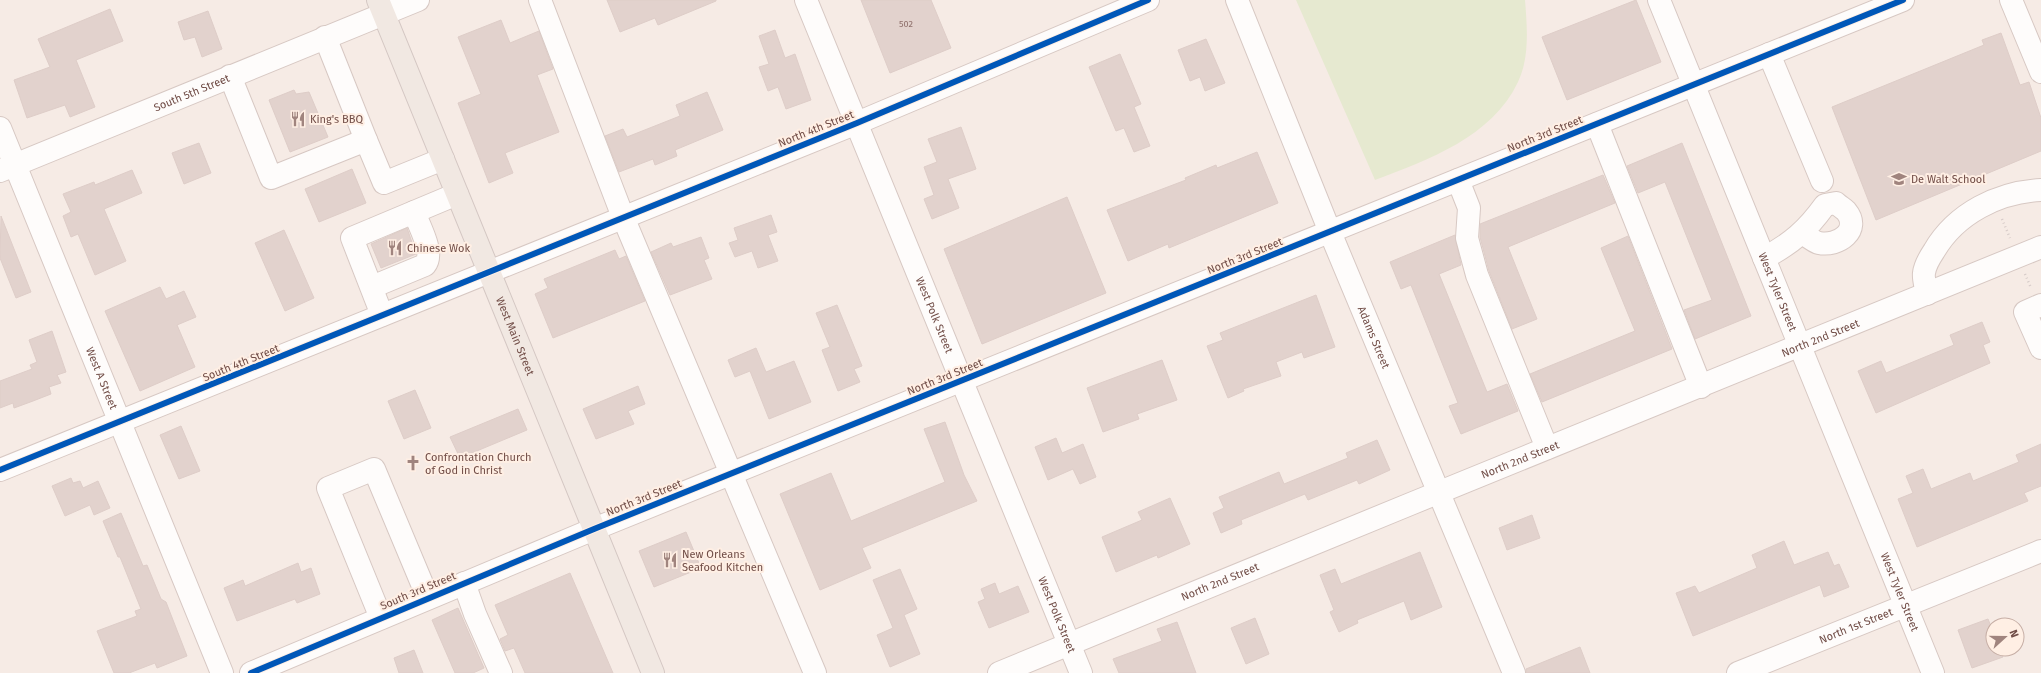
<svg xmlns="http://www.w3.org/2000/svg" width="2041" height="673" font-family="'Fira Sans',sans-serif">
<style>
.green{fill:#e6e9d0}
.building{fill:#e2d2cd;stroke:#decdc8}
.lines{fill:none;stroke-linecap:round;stroke-linejoin:round}
.minor-casing{stroke:#d7c8c3;stroke-width:24}
.major-casing{stroke:#d4c7c3;stroke-width:24}
.path{stroke:#d6cbc8;stroke-width:2.5;stroke-dasharray:1 3;stroke-linecap:butt}
.minor{stroke:#fefcfb;stroke-width:22}
.major{stroke:#f1e8e2;stroke-width:22}
.cycleway-casing{stroke:#ffefe4;stroke-width:8}
.cycleway{stroke:#0057b8;stroke-width:6}
.labels{text-anchor:middle;dominant-baseline:central;stroke-width:4;stroke-linejoin:round;paint-order:stroke}
.number-label{font-size:9px;fill:#8f706b}
.street-label{font-size:11px;fill:#714d47;stroke:#ffefe4}
.poi-label{font-size:11px;fill:#714d47;stroke:#ffefe4;text-anchor:start}
</style>
<rect width="100%" height="100%" fill="#f6ebe5"/>
<path class="green" d="M 1296,0 L 1525,0 C 1527,26 1530,57 1518,82 C 1492,137 1428,160 1375,180 Z"/>
<g class="building">
<path d="M 607,0 L 716,0 L 716,1 L 658,25 L 655,18 L 620,32 Z"/>
<path d="M 861,0 L 931,0 L 951,48 L 890,73 Z"/>
<path d="M 1636,0 L 1661,62 L 1567,100 L 1542,37 Z"/>
<path d="M 110,9 L 123,41 L 76,60 L 95,107 L 70,117 L 65,105 L 27,118 L 14,80 L 50,67 L 38,39 Z"/>
<path d="M 208,11 L 222,49 L 202,57 L 195,37 L 184,40 L 178,22 Z"/>
<path d="M 501,20 L 510,43 L 539,31 L 553,69 L 537,75 L 559,132 L 505,153 L 513,173 L 489,183 L 458,103 L 481,94 L 458,37 Z"/>
<path d="M 775,30 L 785,58 L 795,54 L 811,100 L 786,109 L 778,87 L 768,91 L 759,67 L 769,64 L 759,36 Z"/>
<path d="M 2001,33 L 2020,85 L 2029,82 L 2041,118 L 2041,151 L 1876,220 L 1832,107 L 1984,45 L 1982,40 Z"/>
<path d="M 1206,39 L 1225,83 L 1205,91 L 1200,77 L 1190,81 L 1178,50 Z"/>
<path d="M 1120,54 L 1141,104 L 1134,107 L 1150,146 L 1134,152 L 1124,128 L 1116,131 L 1089,67 Z"/>
<path d="M 294,90 L 296,94 L 309,92 L 328,137 L 290,152 L 269,100 Z"/>
<path d="M 707,92 L 723,130 L 675,150 L 677,156 L 655,165 L 653,159 L 619,172 L 605,136 L 623,129 L 627,137 L 680,116 L 676,105 Z"/>
<path d="M 961,127 L 976,169 L 948,179 L 959,208 L 932,219 L 924,199 L 934,195 L 924,167 L 937,162 L 928,139 Z"/>
<path d="M 199,143 L 211,173 L 184,184 L 172,153 Z"/>
<path d="M 1682,143 L 1751,316 L 1695,339 L 1684,310 L 1712,300 L 1665,182 L 1638,193 L 1627,166 Z"/>
<path d="M 1257,152 L 1278,203 L 1169,248 L 1168,244 L 1128,261 L 1107,210 L 1186,180 L 1185,178 L 1216,165 L 1217,168 Z"/>
<path d="M 352,169 L 366,203 L 319,222 L 305,189 Z"/>
<path d="M 132,170 L 142,193 L 104,209 L 126,261 L 95,275 L 78,234 L 71,237 L 63,216 L 71,212 L 63,194 L 94,182 L 95,185 Z"/>
<path d="M 1603,175 L 1615,203 L 1508,247 L 1537,319 L 1512,329 L 1489,271 L 1480,237 L 1480,224 Z"/>
<path d="M 1067,197 L 1106,293 L 982,344 L 944,249 Z"/>
<path d="M 771,215 L 777,232 L 768,235 L 778,261 L 758,268 L 752,251 L 735,257 L 729,243 L 738,240 L 734,228 Z"/>
<path d="M 1,216 L 31,292 L 16,298 L 0,258 Z"/>
<path d="M 407,228 L 416,254 L 381,268 L 371,244 Z"/>
<path d="M 284,230 L 314,298 L 285,311 L 255,243 Z"/>
<path d="M 1455,235 L 1461,265 L 1439,274 L 1487,392 L 1507,384 L 1518,411 L 1461,434 L 1449,406 L 1458,403 L 1411,285 L 1401,289 L 1390,262 Z"/>
<path d="M 1628,236 L 1672,349 L 1542,402 L 1530,374 L 1635,331 L 1601,248 Z"/>
<path d="M 701,237 L 709,258 L 704,260 L 712,279 L 670,295 L 651,252 L 671,243 L 673,247 Z"/>
<path d="M 615,250 L 619,259 L 626,256 L 645,301 L 553,338 L 535,294 L 548,288 L 544,279 Z"/>
<path d="M 160,287 L 166,299 L 184,291 L 196,317 L 177,325 L 195,367 L 140,391 L 105,311 Z"/>
<path d="M 1316,295 L 1335,347 L 1304,358 L 1302,352 L 1276,362 L 1281,376 L 1243,389 L 1244,391 L 1228,398 L 1207,346 L 1223,340 L 1220,333 Z"/>
<path d="M 837,305 L 862,366 L 854,369 L 860,382 L 838,391 L 822,350 L 830,347 L 816,313 Z"/>
<path d="M 1982,322 L 1990,342 L 1983,345 L 1990,363 L 1876,413 L 1858,371 L 1881,361 L 1886,373 L 1954,345 L 1950,335 Z"/>
<path d="M 52,331 L 66,372 L 57,375 L 61,383 L 49,387 L 51,394 L 33,401 L 14,408 L 13,403 L 0,408 L 0,381 L 32,369 L 30,365 L 37,362 L 29,340 Z"/>
<path d="M 756,348 L 766,372 L 794,361 L 811,402 L 769,419 L 750,371 L 735,377 L 728,360 Z"/>
<path d="M 1162,360 L 1177,400 L 1137,414 L 1139,419 L 1103,432 L 1087,388 Z"/>
<path d="M 638,386 L 645,404 L 628,411 L 634,424 L 596,439 L 583,409 Z"/>
<path d="M 415,390 L 431,428 L 404,439 L 388,401 Z"/>
<path d="M 518,409 L 527,430 L 460,458 L 450,437 Z"/>
<path d="M 945,422 L 964,475 L 977,501 L 862,548 L 871,568 L 820,590 L 780,494 L 831,473 L 851,521 L 945,482 L 924,429 Z"/>
<path d="M 181,426 L 200,471 L 179,479 L 160,435 Z"/>
<path d="M 1056,438 L 1062,453 L 1083,444 L 1096,477 L 1080,484 L 1073,469 L 1048,480 L 1035,447 Z"/>
<path d="M 1377,440 L 1390,470 L 1359,484 L 1357,480 L 1308,500 L 1305,494 L 1241,520 L 1242,524 L 1221,533 L 1213,513 L 1224,508 L 1219,497 L 1279,472 L 1284,484 L 1348,458 L 1346,453 Z"/>
<path d="M 2041,444 L 2041,486 L 2024,493 L 2028,501 L 1917,547 L 1898,499 L 1913,493 L 1906,476 L 1923,469 L 1931,489 L 1970,473 L 1973,481 L 2019,462 L 2016,455 Z"/>
<path d="M 71,478 L 73,483 L 80,481 L 83,488 L 98,481 L 110,508 L 94,515 L 90,505 L 65,516 L 52,486 Z"/>
<path d="M 1170,498 L 1190,544 L 1158,558 L 1157,555 L 1116,572 L 1102,537 L 1142,520 L 1138,512 Z"/>
<path d="M 121,513 L 143,566 L 147,565 L 161,599 L 166,602 L 187,656 L 157,668 L 155,663 L 129,673 L 114,673 L 97,631 L 137,616 L 135,611 L 141,609 L 120,557 L 118,557 L 103,521 Z"/>
<path d="M 1532,515 L 1540,538 L 1507,550 L 1499,528 Z"/>
<path d="M 686,532 L 701,568 L 654,587 L 639,551 Z"/>
<path d="M 1784,541 L 1794,565 L 1828,552 L 1834,566 L 1839,564 L 1849,587 L 1824,597 L 1820,585 L 1693,636 L 1676,593 L 1695,586 L 1699,593 L 1757,568 L 1752,555 Z"/>
<path d="M 1420,552 L 1442,607 L 1411,620 L 1404,601 L 1357,620 L 1358,623 L 1339,632 L 1330,612 L 1334,610 L 1320,575 L 1335,569 L 1341,584 Z"/>
<path d="M 298,563 L 301,572 L 311,568 L 320,594 L 297,603 L 295,599 L 237,621 L 224,588 L 243,580 L 245,586 Z"/>
<path d="M 900,569 L 917,609 L 904,615 L 920,654 L 890,667 L 877,635 L 893,628 L 873,580 Z"/>
<path d="M 570,573 L 613,673 L 525,673 L 514,648 L 505,651 L 500,639 L 508,635 L 495,605 Z"/>
<path d="M 995,583 L 999,594 L 1018,586 L 1029,612 L 989,628 L 978,602 L 985,599 L 981,589 Z"/>
<path d="M 458,608 L 484,668 L 473,673 L 455,673 L 432,620 Z"/>
<path d="M 1255,618 L 1269,654 L 1246,664 L 1231,628 Z"/>
<path d="M 1988,619 L 1993,631 L 1993,649 L 2000,649 L 2003,657 L 1972,668 L 1958,630 Z"/>
<path d="M 1177,622 L 1196,673 L 1119,673 L 1113,659 L 1162,641 L 1157,629 Z"/>
<path d="M 1580,647 L 1590,673 L 1526,673 L 1526,669 Z"/>
<path d="M 414,650 L 423,673 L 399,673 L 394,658 Z"/>
</g>
<g class="lines">
<g class="minor-casing">
<g id="minor">
<path d="M 540,0 L 623,217 L 815,673"/>
<path id="s1" d="M 806,0 L 1081,673"/>
<path id="s2" d="M 1237,0 L 1330,232 L 1514,673"/>
<path id="s3" d="M 1659,0 L 1933,673"/>
<path d="M 2011,0 L 2041,72"/>
<path d="M 325,37 L 366,140"/>
<path d="M 1769,54 L 1822,181"/>
<path d="M 230,76 L 271,178 L 366,140 L 384,183 L 443,159"/>
<path d="M 1597,124 L 1701,387"/>
<path id="s4" d="M 0,128 L 222,673"/>
<path id="s5" d="M 0,171 L 418,0"/>
<path d="M 1458,180 L 1469,208 L 1467,238 L 1477,275 L 1547,448"/>
<path d="M 1764,258 C 1791,244 1807,230 1825,205 L 1836,203 C 1839,206 1843,208 1846,211 C 1862,230 1838,247 1819,243 C 1814,242 1807,236 1803,233"/>
<path d="M 372,287 L 425,265 C 435,253 419,226 414,212"/>
<path d="M 1927,294 C 1926,287 1923,279 1924,273 C 1925,265 1930,257 1934,251 C 1956,213 1999,192 2041,190"/>
<path d="M 2041,305 L 2025,312 L 2041,348"/>
<path d="M 382,315 L 352,238 L 457,194"/>
<path d="M 0,470 L 857,123 L 1148,0"/>
<path d="M 464,583 L 475,614 L 501,673"/>
<path d="M 381,618 L 328,488 L 374,469 L 428,598"/>
<path d="M 251,673 L 594,529 L 1903,0"/>
<path id="s6" d="M 999,673 C 1345,528 1695,391 2041,247"/>
<path id="s7" d="M 1738,673 L 2041,551"/>
</g>
</g>
<g class="major-casing">
<g id="major">
<path id="s8" d="M 378,0 L 653,673"/>
</g>
</g>
<g class="path">
<path d="M 2002,219 L 2010,238"/>
<path d="M 2025,274 L 2031,288"/>
</g>
<use href="#minor" class="minor"/>
<use href="#major" class="major"/>
<g class="cycleway-casing">
<g id="cycleway">
<path d="M 0,470 L 857,123 L 1148,0"/>
<path d="M 251,673 L 594,529 L 1903,0"/>
</g>
</g>
<use href="#cycleway" class="cycleway"/>
</g>
<defs>
<g id="restaurant-bare" transform="scale(1.2)"><path d="M-5-6h1v4h1v-4h1v4h1v-4h1v5L-1.5 .5V6h-2V.5L-5-1ZM5-6V6H3V1.5H1.5Q1.5-4 5-6Z" fill="#a0847e" stroke="#ffefe4" stroke-width="2.5" paint-order="stroke"/></g>
<g id="school-bare" transform="scale(1.2)"><path d="M0-5L7-2L0 1L-7-2ZM-4 1L0 2.5L4 1V4Q0 6-4 4Z" fill="#a0847e" stroke="#ffefe4" stroke-width="2.5" paint-order="stroke"/></g>
<g id="church-bare" transform="scale(1.2)"><path d="M-1.2-6h2.4v3.5h3.3v2.4h-3.3V6h-2.4V-.1h-3.3v-2.4h3.3Z" fill="#a0847e" stroke="#ffefe4" stroke-width="2.5" paint-order="stroke"/></g>
</defs>
<g fill-rule="evenodd">
<use href="#restaurant-bare" x="298" y="119"/>
<use href="#school-bare" x="1899" y="179"/>
<use href="#restaurant-bare" x="395" y="248"/>
<use href="#church-bare" x="413" y="463"/>
<use href="#restaurant-bare" x="670" y="560"/>
</g>
<g class="labels">
<g class="number-label">
<text x="906" y="24">502</text>
</g>
<g class="street-label">
<text stroke="none"><textPath href="#s5" startOffset="207">South 5th Street</textPath></text>
<text transform="translate(816 129) rotate(-22)">North 4th Street</text>
<text transform="translate(1545 134) rotate(-22)">North 3rd Street</text>
<text transform="translate(1245 256) rotate(-22)">North 3rd Street</text>
<text stroke="none"><textPath href="#s3" startOffset="315">West Tyler Street</textPath></text>
<text stroke="none"><textPath href="#s1" startOffset="340">West Polk Street</textPath></text>
<text stroke="none"><textPath href="#s8" startOffset="363">West Main Street</textPath></text>
<text stroke="none"><textPath href="#s2" startOffset="364">Adams Street</textPath></text>
<text stroke="none"><textPath href="#s6" startOffset="887">North 2nd Street</textPath></text>
<text transform="translate(241 363) rotate(-22)">South 4th Street</text>
<text transform="translate(945 377) rotate(-22)">North 3rd Street</text>
<text stroke="none"><textPath href="#s4" startOffset="270">West A Street</textPath></text>
<text stroke="none"><textPath href="#s6" startOffset="563">North 2nd Street</textPath></text>
<text transform="translate(644 498) rotate(-22)">North 3rd Street</text>
<text stroke="none"><textPath href="#s6" startOffset="239">North 2nd Street</textPath></text>
<text transform="translate(418 591) rotate(-23)">South 3rd Street</text>
<text stroke="none"><textPath href="#s3" startOffset="639">West Tyler Street</textPath></text>
<text stroke="none"><textPath href="#s1" startOffset="664">West Polk Street</textPath></text>
<text stroke="none"><textPath href="#s7" startOffset="127">North 1st Street</textPath></text>
</g>
<g class="poi-label">
<text x="310" y="119">King's BBQ</text>
<text x="1911" y="179">De Walt School</text>
<text x="407" y="248">Chinese Wok</text>
<text x="425" y="457">Confrontation Church<tspan x="425" dy="13">of God in Christ</tspan></text>
<text x="682" y="554">New Orleans<tspan x="682" dy="13">Seafood Kitchen</tspan></text>
</g>
</g>
<g transform="translate(2005 637) rotate(69)"><circle r="19" fill="#ffefe4" stroke="#c6aea5"/>
<path d="M0-3L7 15L0 10L-7 15Z" fill="#a0847e"/>
<text y="-6" font-size="11" font-weight="bold" text-anchor="middle" fill="#714d47">N</text>
</g>
</svg>
